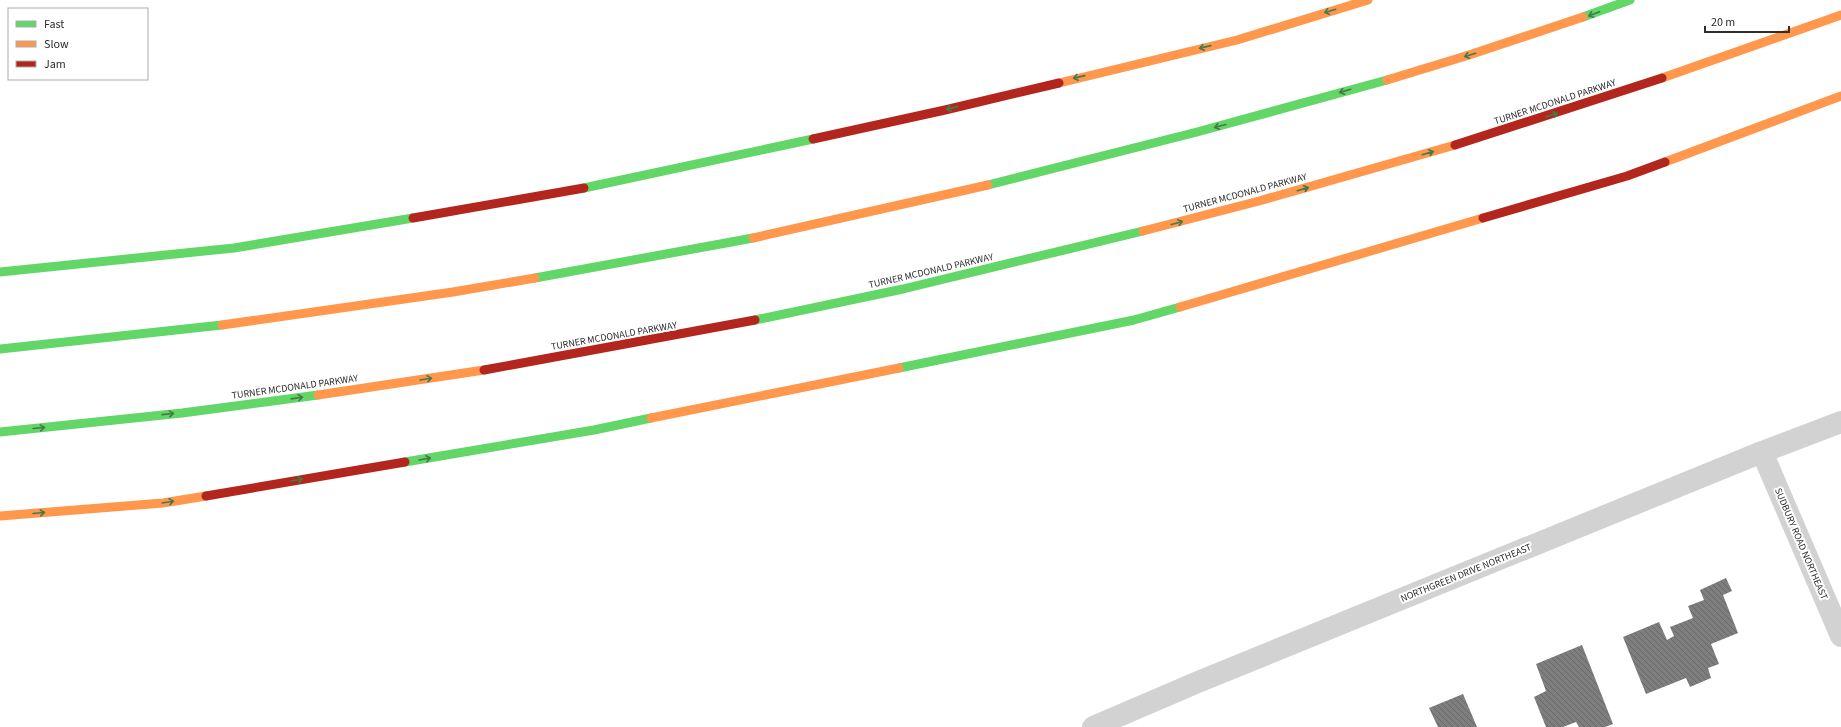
<svg xmlns="http://www.w3.org/2000/svg" width="1841" height="727" font-family="'Source Sans 3',sans-serif">
<style>
.building{fill:url(#building-back-hatch)}
.lines{fill:none;stroke-linecap:round;stroke-linejoin:round}
.street{stroke:#d2d2d2;stroke-width:22}
.fast{stroke:#63d668;stroke-width:9}
.slow{stroke:#ff974d;stroke-width:9}
.jam{stroke:#b3261e;stroke-width:9}
.oneway{stroke:#457948}
.labels{text-anchor:middle;dominant-baseline:central;stroke-width:4;stroke-linejoin:round;paint-order:stroke}
.street-label{font-size:10px;fill:#2d2d2d;stroke:#fff}
</style>
<defs>
<pattern id="building-back-hatch" width="6" height="6" patternUnits="userSpaceOnUse"><rect width="6" height="6" fill="#7e7e7e"/><path d="M-1 5l2 2M0 0l6 6M5-1l2 2" fill="none" stroke="#686868"/></pattern>
</defs>
<rect width="100%" height="100%" fill="#fff"/>
<g class="building">
<path d="M 1726,578 L 1732,591 L 1723,595 L 1738,633 L 1711,644 L 1719,664 L 1708,668 L 1711,678 L 1690,687 L 1686,678 L 1646,694 L 1623,637 L 1659,622 L 1667,640 L 1674,636 L 1670,627 L 1693,618 L 1688,606 L 1704,600 L 1700,590 Z"/>
<path d="M 1582,645 L 1613,724 L 1605,727 L 1579,727 L 1576,722 L 1563,727 L 1546,727 L 1534,697 L 1546,691 L 1536,664 Z"/>
<path d="M 1463,694 L 1477,727 L 1438,727 L 1429,708 Z"/>
</g>
<g class="lines">
<g class="street">
<path d="M 1762,452 L 1841,636"/>
<path d="M 1093,727 L 1198,682 L 1762,452 L 1841,422"/>
</g>
<g class="fast">
<path d="M 1583,17 L 1630,0"/>
<path d="M 988,185 L 1197,132 L 1387,80"/>
<path d="M 584,188 L 813,139"/>
<path d="M 0,272 L 234,248 L 413,218"/>
<path d="M 535,278 L 753,238"/>
<path d="M 755,320 L 903,289 L 1143,231"/>
<path d="M 0,349 L 222,325"/>
<path d="M 899,368 L 1134,320 L 1180,307"/>
<path d="M 0,432 L 182,413 L 318,395"/>
<path d="M 405,462 L 594,430 L 651,418"/>
</g>
<g class="slow">
<path d="M 1662,78 L 1841,15"/>
<path d="M 1387,80 L 1469,55 L 1583,17"/>
<path d="M 1059,83 L 1237,40 L 1368,0"/>
<path d="M 1665,162 L 1841,96"/>
<path d="M 1143,231 L 1259,201 L 1455,145"/>
<path d="M 753,238 L 988,185"/>
<path d="M 1180,307 L 1483,218"/>
<path d="M 222,325 L 453,292 L 535,278"/>
<path d="M 318,395 L 484,370"/>
<path d="M 651,418 L 899,368"/>
<path d="M 0,516 L 163,503 L 206,496"/>
</g>
<g class="jam">
<path d="M 813,139 L 945,110 L 1059,83"/>
<path d="M 1455,145 L 1662,78"/>
<path d="M 413,218 L 584,188"/>
<path d="M 1483,218 L 1627,176 L 1665,162"/>
<path d="M 484,370 L 755,320"/>
<path d="M 206,496 L 405,462"/>
</g>
</g>
<defs><path id="oneway-shaft" d="M-6 0H5M1.5-3L5.5 0L1.5 3" fill="none" stroke-width="1.6" stroke-linecap="round" stroke-linejoin="round"/></defs>
<g class="oneway">
<use href="#oneway-shaft" transform="translate(1330 11) rotate(163)"/>
<use href="#oneway-shaft" transform="translate(1594 14) rotate(159)"/>
<use href="#oneway-shaft" transform="translate(1205 47) rotate(167)"/>
<use href="#oneway-shaft" transform="translate(1470 55) rotate(163)"/>
<use href="#oneway-shaft" transform="translate(1079 77) rotate(167)"/>
<use href="#oneway-shaft" transform="translate(1345 91) rotate(164)"/>
<use href="#oneway-shaft" transform="translate(952 108) rotate(167)"/>
<use href="#oneway-shaft" transform="translate(1552 115) rotate(-17)"/>
<use href="#oneway-shaft" transform="translate(1220 126) rotate(165)"/>
<use href="#oneway-shaft" transform="translate(1428 153) rotate(-16)"/>
<use href="#oneway-shaft" transform="translate(1303 189) rotate(-16)"/>
<use href="#oneway-shaft" transform="translate(1177 223) rotate(-15)"/>
<use href="#oneway-shaft" transform="translate(426 379) rotate(-9)"/>
<use href="#oneway-shaft" transform="translate(297 398) rotate(-8)"/>
<use href="#oneway-shaft" transform="translate(168 414) rotate(-6)"/>
<use href="#oneway-shaft" transform="translate(39 428) rotate(-5)"/>
<use href="#oneway-shaft" transform="translate(425 459) rotate(-10)"/>
<use href="#oneway-shaft" transform="translate(297 480) rotate(-10)"/>
<use href="#oneway-shaft" transform="translate(168 502) rotate(-9)"/>
<use href="#oneway-shaft" transform="translate(39 513) rotate(-5)"/>
</g>
<g class="labels">
<g class="street-label">
<text transform="translate(1555 102) rotate(-18)">TURNER MCDONALD PARKWAY</text>
<text transform="translate(1245 193) rotate(-15)">TURNER MCDONALD PARKWAY</text>
<text transform="translate(931 271) rotate(-13)">TURNER MCDONALD PARKWAY</text>
<text transform="translate(614 336) rotate(-10)">TURNER MCDONALD PARKWAY</text>
<text transform="translate(295 387) rotate(-8)">TURNER MCDONALD PARKWAY</text>
<text transform="translate(1801 544) rotate(67)">SUDBURY ROAD NORTHEAST</text>
<text transform="translate(1466 573) rotate(-22)">NORTHGREEN DRIVE NORTHEAST</text>
</g>
</g>
<rect x="8" y="8" width="140" height="72" fill="#ffffff" stroke="#ababab"/>
<rect x="16" y="21" width="20" height="6" fill="#63d668" stroke="#ababab"/>
<text x="44" y="28" font-size="12" fill="#2d2d2d">Fast</text>
<rect x="16" y="41" width="20" height="6" fill="#ff974d" stroke="#ababab"/>
<text x="44" y="48" font-size="12" fill="#2d2d2d">Slow</text>
<rect x="16" y="61" width="20" height="6" fill="#b3261e" stroke="#ababab"/>
<text x="44" y="68" font-size="12" fill="#2d2d2d">Jam</text>
<path d="M1705 26v6h84v-6" fill="none" stroke="#2d2d2d" stroke-width="2"/>
<text x="1711" y="26" font-size="12" fill="#2d2d2d" stroke="#ffffff" stroke-width="3" paint-order="stroke">20 m</text>
</svg>
